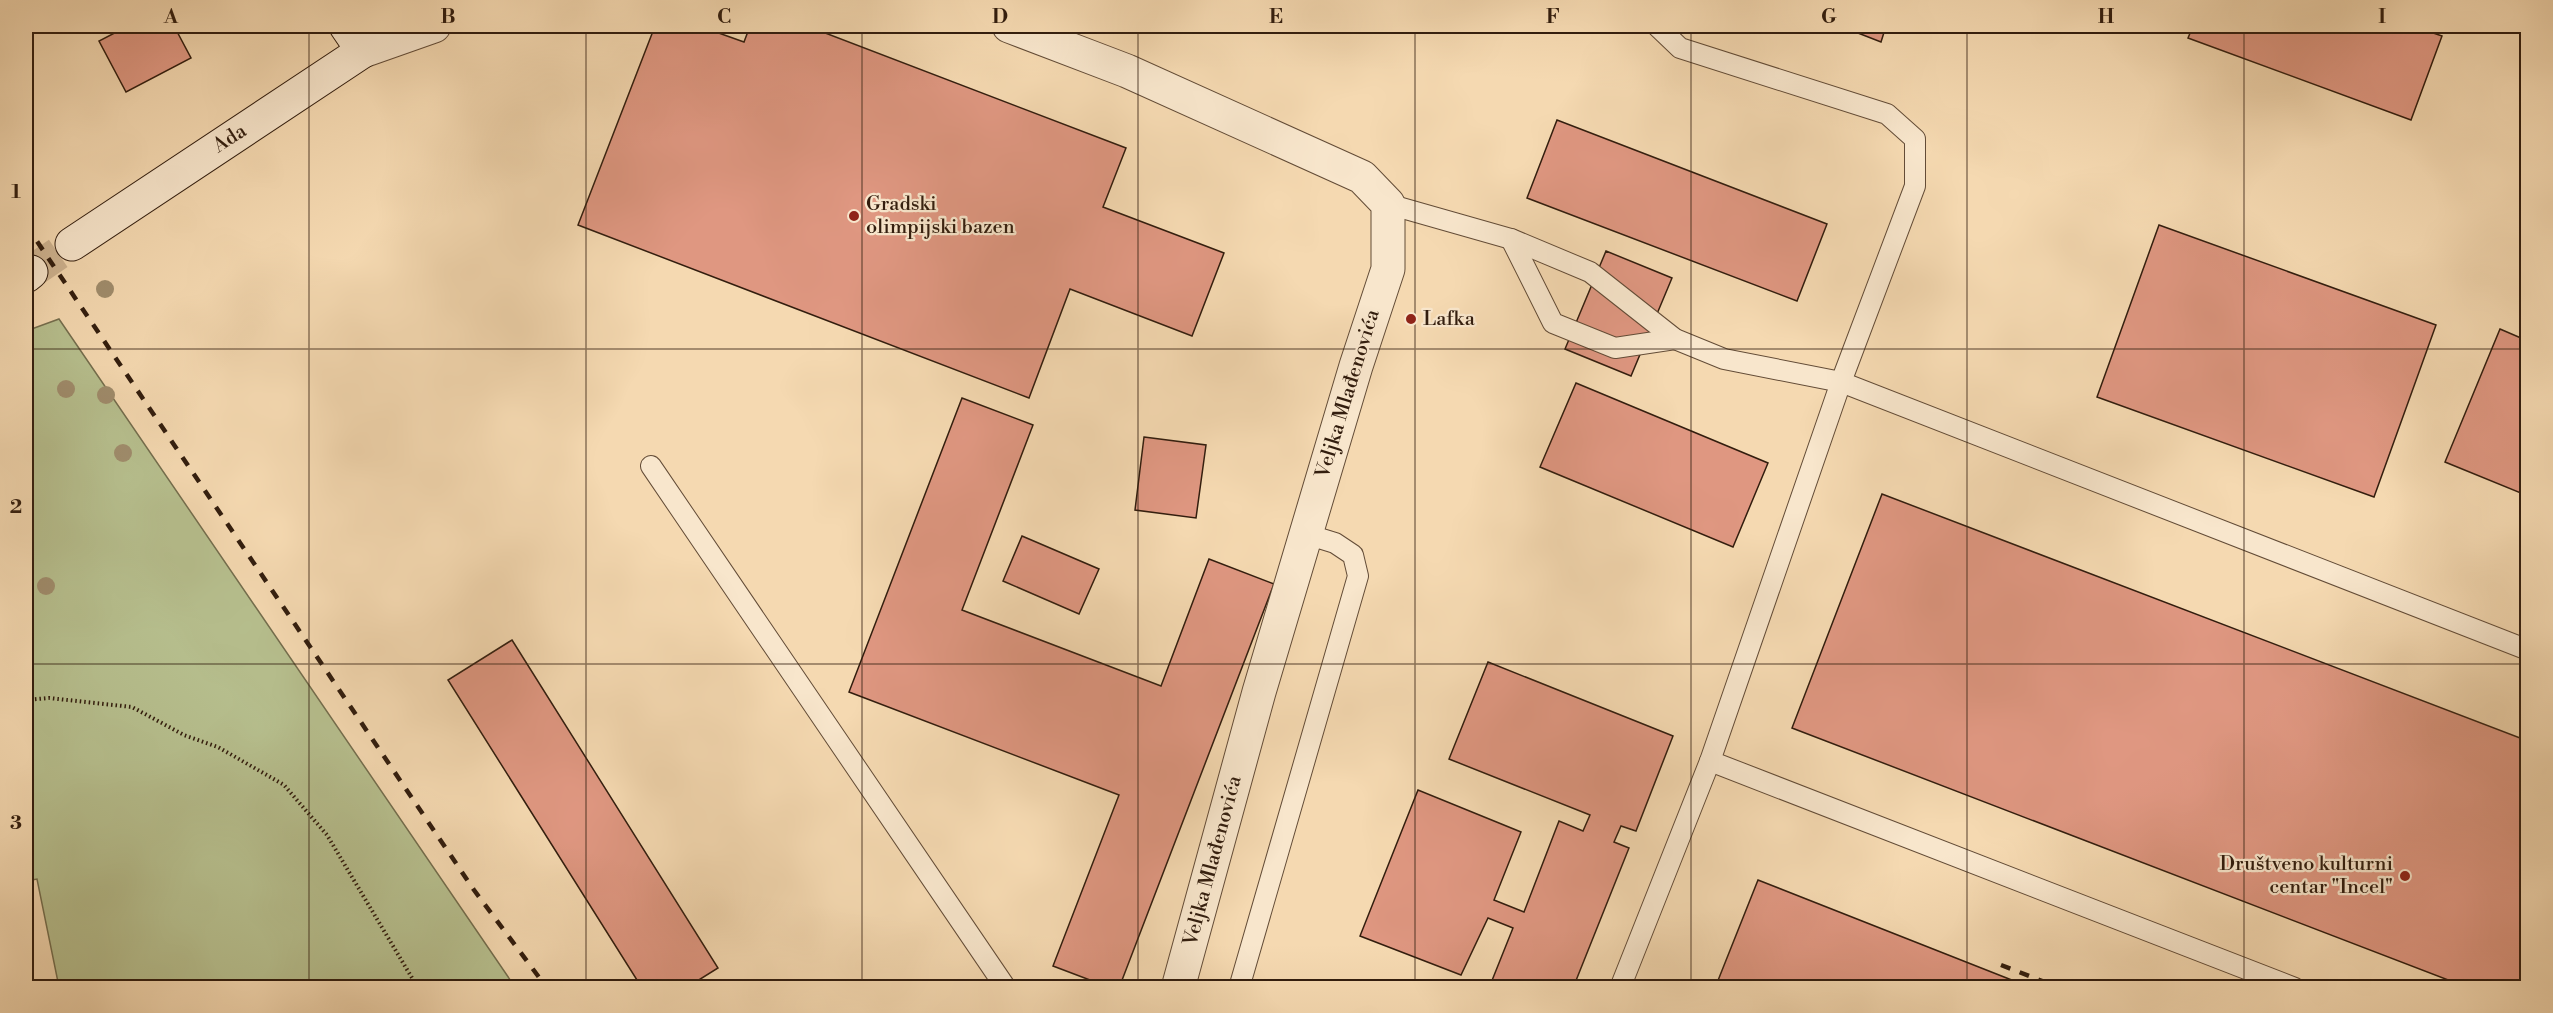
<svg xmlns="http://www.w3.org/2000/svg" width="2553" height="1013" font-family="'Libre Bodoni',serif">
<style>
.green{fill:#b7c08f;stroke:#746e4e;stroke-width:1.5}
.building{fill:#df9781;stroke:#321d0e;stroke-width:1.5}
.lines{fill:none;stroke-linecap:round;stroke-linejoin:round}
.secondary-tunnel{stroke:#ceb390;stroke-width:33;stroke-dasharray:33 16;stroke-linecap:butt}
.lane-casing{stroke:#634c37;stroke-width:22}
.street-casing{stroke:#634c37;stroke-width:35}
.secondary-casing{stroke:#321d0e;stroke-width:35}
.path{stroke:#321d0e;stroke-width:4;stroke-dasharray:1.5 3;stroke-linecap:butt}
.lane{stroke:#f8e6cc;stroke-width:20}
.street{stroke:#f8e6cc;stroke-width:33}
.secondary{stroke:#f8e6cc;stroke-width:33}
.rail{stroke:#321d0e;stroke-width:4.5;stroke-dasharray:10 10;stroke-linecap:butt}
.tree{fill:#a08d6d}
.grid{fill:none;stroke:#321d0e;stroke-width:1.5;stroke-opacity:0.55}
.poi-dot{fill:#8f2418;stroke:#f8e6cc;stroke-width:2}
.labels{text-anchor:middle;dominant-baseline:central;stroke-width:4.5;stroke-linejoin:round;paint-order:stroke}
.street-label{font-size:20px;fill:#321d0e;stroke:#f8e6cc}
.poi-label{font-size:20px;fill:#321d0e;stroke:#f8e6cc;text-anchor:start}
.neatline{fill:none;stroke:#321d0e;stroke-width:2}
.grid-label{font-size:20px;text-anchor:middle;font-weight:bold;fill:#321d0e}
</style>
<rect width="100%" height="100%" fill="#f5d9b1"/>
<filter id="stains"><feTurbulence type="fractalNoise" baseFrequency=".00333" numOctaves="4"/><feColorMatrix values="0 0 0 0 .2 0 0 0 0 .09 0 0 0 0 .02 0 0 0 .5 -.17"/></filter>
<radialGradient id="worn" r=".72"><stop offset=".6" stop-color="#630" stop-opacity="0"/><stop offset="1" stop-color="#630" stop-opacity=".3"/></radialGradient>
<path class="green" d="M 59,319 L 515,987 L 59,987 L 37,879 L 26,881 L 26,331 Z"/>
<g class="building">
<path d="M 128,26 L 174,26 L 191,58 L 126,92 L 99,41 Z"/>
<path d="M 655,26 L 699,26 L 744,42 L 750,26 L 807,26 L 1126,148 L 1103,207 L 1224,253 L 1192,336 L 1070,289 L 1029,398 L 578,225 Z"/>
<path d="M 1840,26 L 1886,26 L 1881,42 Z"/>
<path d="M 2193,26 L 2413,26 L 2442,36 L 2411,120 L 2188,38 Z"/>
<path d="M 1557,120 L 1827,224 L 1797,301 L 1527,198 Z"/>
<path d="M 2159,225 L 2436,325 L 2374,497 L 2097,397 Z"/>
<path d="M 1606,251 L 1672,278 L 1631,376 L 1565,349 Z"/>
<path d="M 2500,329 L 2528,341 L 2528,496 L 2445,462 Z"/>
<path d="M 1576,383 L 1768,463 L 1733,547 L 1540,467 Z"/>
<path d="M 962,398 L 1033,425 L 962,610 L 1161,686 L 1209,559 L 1274,584 L 1119,988 L 1111,988 L 1053,966 L 1119,795 L 849,692 Z"/>
<path d="M 1144,437 L 1206,445 L 1196,518 L 1135,510 Z"/>
<path d="M 1882,494 L 2528,741 L 2528,988 L 2469,988 L 1792,728 Z"/>
<path d="M 1022,536 L 1099,569 L 1079,614 L 1003,581 Z"/>
<path d="M 512,640 L 718,968 L 686,988 L 642,988 L 448,680 Z"/>
<path d="M 1488,662 L 1673,736 L 1636,831 L 1621,826 L 1614,842 L 1629,848 L 1573,988 L 1489,988 L 1513,928 L 1488,918 L 1461,975 L 1360,936 L 1418,790 L 1521,832 L 1494,900 L 1524,912 L 1559,821 L 1583,831 L 1590,815 L 1449,759 Z"/>
<path d="M 1758,880 L 2032,988 L 1715,988 Z"/>
<path d="M 896,981 L 897,988 L 850,988 Z"/>
</g>
<g class="lines">
<path class="secondary-tunnel" d="M 31,272 L 72,244"/>
<g class="lane-casing">
<g id="lane">
<path d="M 1657,26 L 1680,48 L 1887,114 L 1915,139 L 1915,186 L 1841,382 L 1710,761 L 2295,988"/>
<path d="M 1388,204 L 1511,239 L 1590,272 L 1675,339 L 1724,359 L 1841,382 L 2528,650"/>
<path d="M 1511,239 L 1553,323 L 1615,348 L 1675,339"/>
<path d="M 651,466 L 1006,988"/>
<path d="M 1239,988 L 1358,576 L 1353,555 L 1335,543 L 1306,534"/>
<path d="M 1620,988 L 1710,761"/>
</g>
</g>
<g class="street-casing">
<g id="street">
<path d="M 1009,26 L 1127,71 L 1362,177 L 1388,204 L 1388,269 L 1356,366 L 1259,692 L 1178,988"/>
<path d="M 363,51 L 434,26"/>
</g>
</g>
<g class="secondary-casing">
<g id="secondary">
<path d="M 72,244 L 363,51 L 346,26"/>
<path d="M 26,276 L 31,272"/>
</g>
</g>
<path class="path" d="M 26,700 L 49,698 L 132,707 L 184,735 L 218,747 L 284,785 L 327,835 L 418,988"/>
<use href="#lane" class="lane"/>
<use href="#street" class="street"/>
<use href="#secondary" class="secondary"/>
<g class="rail">
<path d="M 26,225 L 474,890 L 547,988"/>
<path d="M 2001,965 L 2060,988"/>
</g>
</g>
<g class="tree">
<circle cx="105" cy="289" r="9"/>
<circle cx="66" cy="389" r="9"/>
<circle cx="106" cy="395" r="9"/>
<circle cx="123" cy="453" r="9"/>
<circle cx="46" cy="586" r="9"/>
</g>
<path class="grid" d="M 309,26 L 309,988M 586,26 L 586,988M 862,26 L 862,988M 1138,26 L 1138,988M 1415,26 L 1415,988M 1691,26 L 1691,988M 1967,26 L 1967,988M 2244,26 L 2244,988M 26,349 L 2528,349M 26,664 L 2528,664"/>
<g class="poi-dot">
<circle cx="854" cy="216" r="6"/>
<circle cx="1411" cy="319" r="6"/>
<circle cx="2405" cy="876" r="6"/>
</g>
<g class="labels">
<g class="street-label">
<text transform="translate(230 139) rotate(-33)">Ada</text>
<text transform="translate(1348 394) rotate(-73)">Veljka Mlađenovića</text>
<text transform="translate(1213 861) rotate(-75)">Veljka Mlađenovića</text>
</g>
<g class="poi-label">
<text x="866" y="204">Gradski<tspan x="866" dy="23">olimpijski bazen</tspan></text>
<text x="1423" y="319">Lafka</text>
<text x="2393" y="864" text-anchor="end">Društveno kulturni<tspan x="2393" dy="23">centar "Incel"</tspan></text>
</g>
</g>
<rect width="2553" height="1013" fill="none" stroke="#f5d9b1" stroke-width="66"/>
<rect x="33" y="33" width="2487" height="947" class="neatline"/>
<g class="grid-label">
<text x="171" y="23">A</text>
<text x="448" y="23">B</text>
<text x="724" y="23">C</text>
<text x="1000" y="23">D</text>
<text x="1276" y="23">E</text>
<text x="1553" y="23">F</text>
<text x="1829" y="23">G</text>
<text x="2106" y="23">H</text>
<text x="2382" y="23">I</text>
<text x="16" y="198">1</text>
<text x="16" y="513">2</text>
<text x="16" y="829">3</text>
</g>
<rect width="100%" height="100%" filter="url(#stains)"/>
<rect width="100%" height="100%" fill="url(#worn)"/>
</svg>
